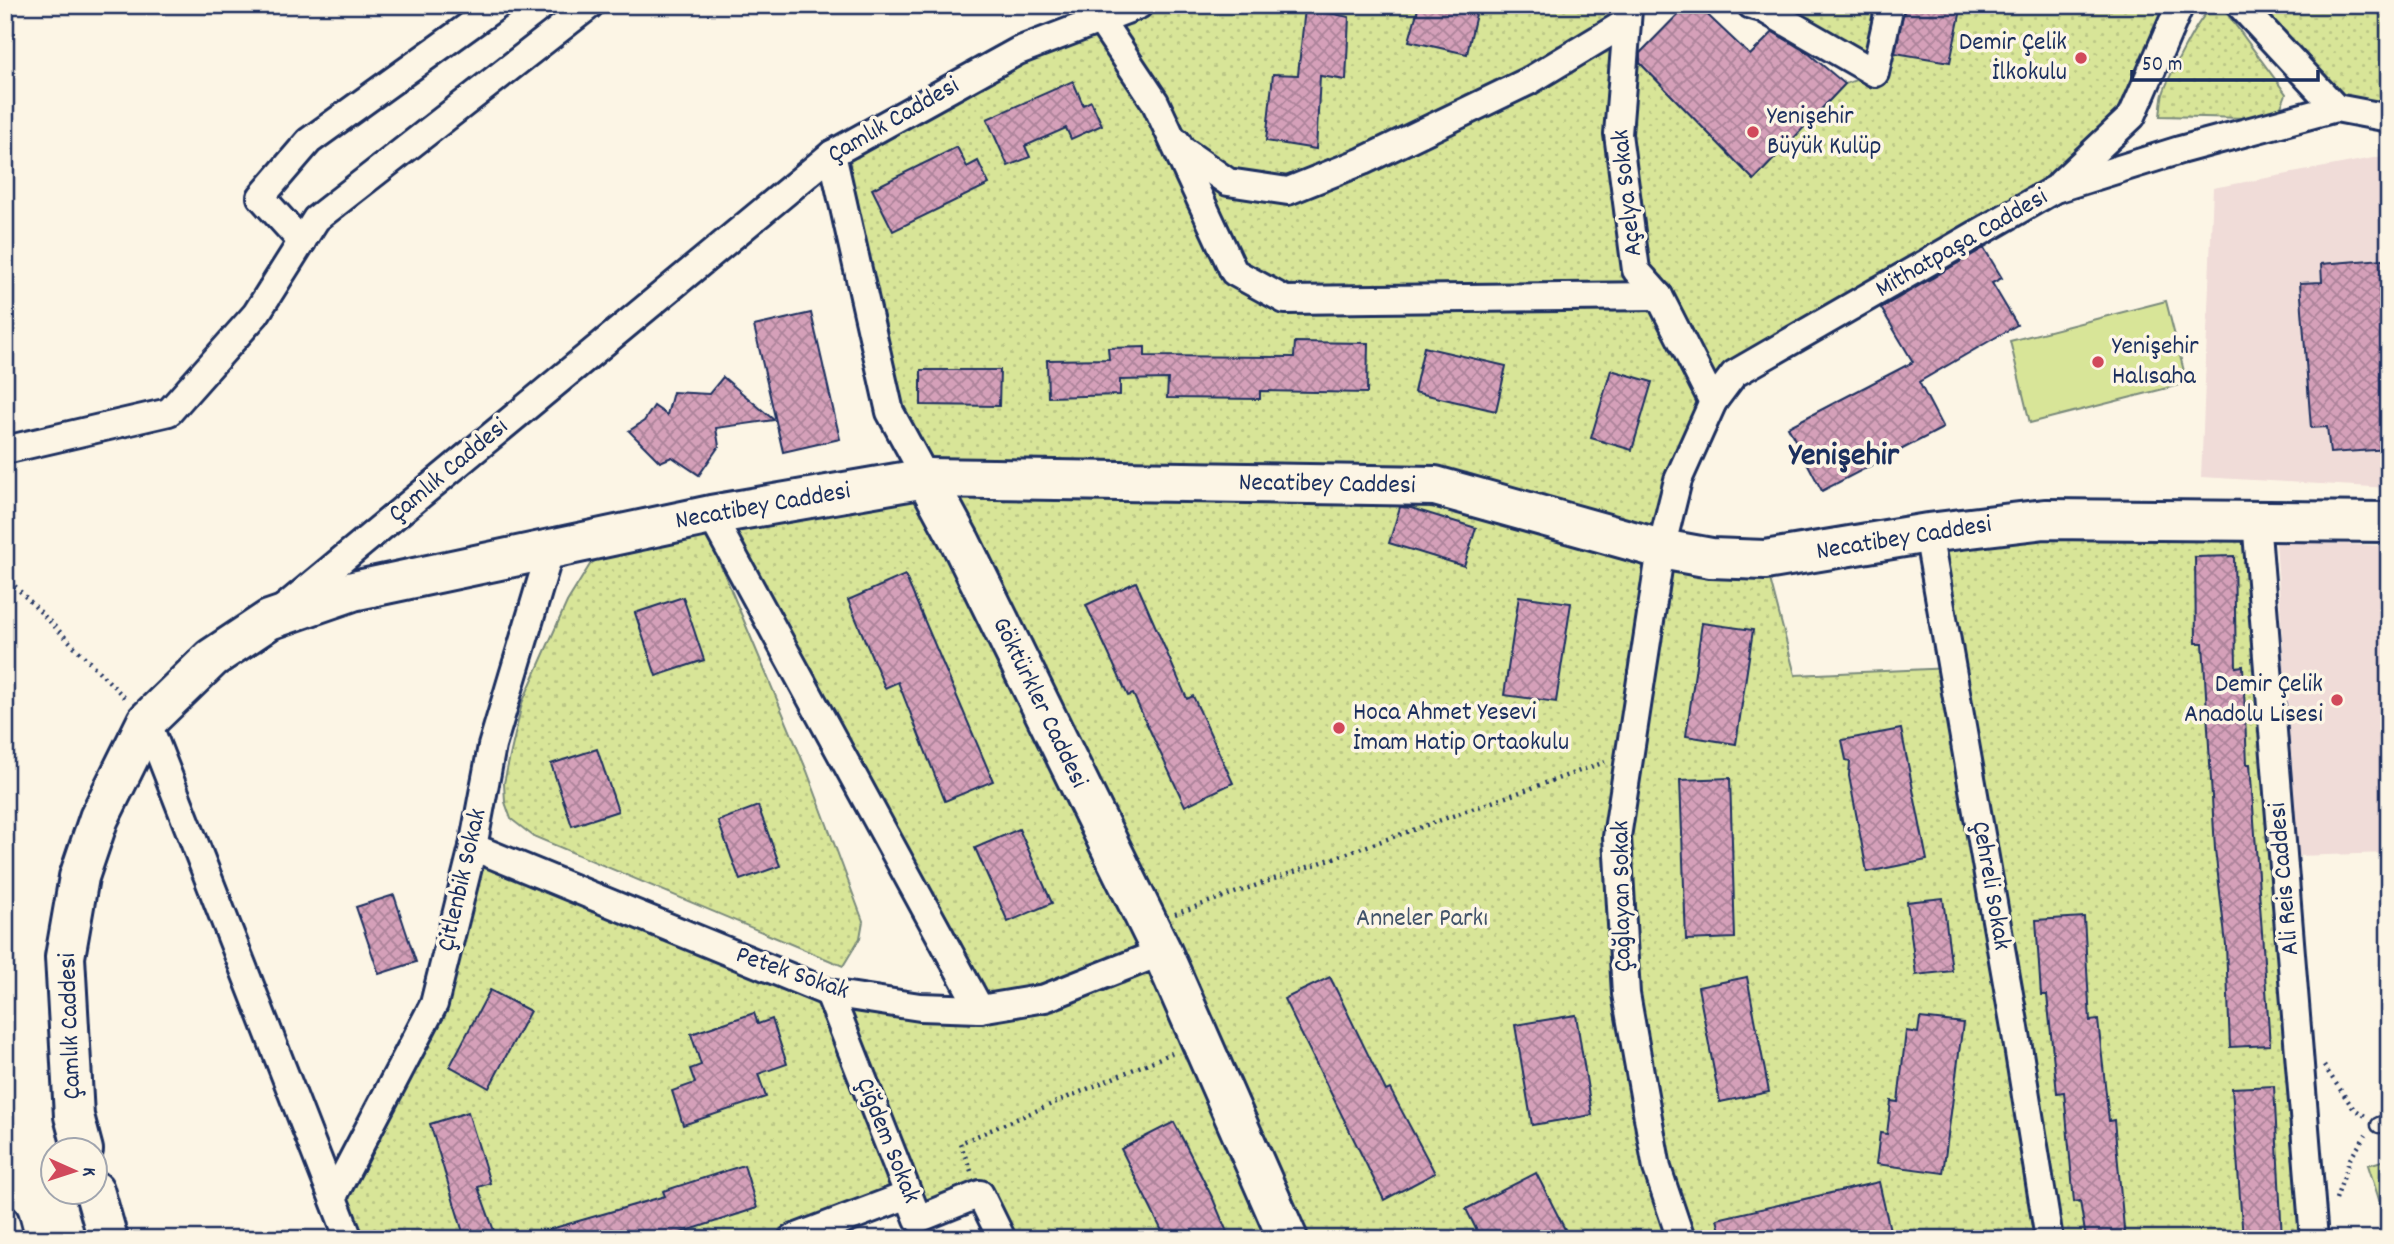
<svg xmlns="http://www.w3.org/2000/svg" width="2394" height="1244" font-family="Dekko,sans-serif">
<style>
.built{fill:#f0dcd8}
.green{fill:url(#green-dots);stroke:#7a8a7b;stroke-width:2}
.pitch{fill:#d8e598;stroke:#7a8a7b;stroke-width:2}
.building{fill:url(#building-cross-hatch);stroke:#1b2f5e;stroke-width:2}
.lines{fill:none;stroke-linecap:round;stroke-linejoin:round}
.lane-casing{stroke:#1b2f5e;stroke-width:19}
.street-casing{stroke:#1b2f5e;stroke-width:32}
.secondary-casing{stroke:#1b2f5e;stroke-width:44}
.path{stroke:#1b2f5e;stroke-width:4.5;stroke-dasharray:2 5;stroke-linecap:butt}
.lane{stroke:#fcf5e5;stroke-width:14}
.street{stroke:#fcf5e5;stroke-width:26}
.secondary{stroke:#fcf5e5;stroke-width:38}
.poi-dot{fill:#d1495b;stroke:#fcf5e5;stroke-width:2.5}
.labels{text-anchor:middle;dominant-baseline:central;stroke-width:7;stroke-linejoin:round;paint-order:stroke}
.poi-label{font-size:26px;fill:#1b2f5e;stroke:#fcf5e5;text-anchor:start}
.street-label{font-size:26px;fill:#1b2f5e;stroke:#fcf5e5}
.park-label{font-size:26px;fill:#41536a;stroke:#fcf5e5}
.district-label{font-size:33px;font-weight:bold;fill:#1b2f5e;stroke:#fcf5e5}
</style>
<defs>
<pattern id="green-dots" width="8" height="8" patternUnits="userSpaceOnUse" patternTransform="scale(1.75)"><rect width="8" height="8" fill="#d8e598"/><path d="M2 2h.1M6 6h.1" fill="none" stroke="#b9c585" stroke-width="1.8" stroke-linecap="round"/></pattern>
<pattern id="building-cross-hatch" width="8" height="8" patternUnits="userSpaceOnUse" patternTransform="scale(1.75)"><rect width="8" height="8" fill="#d5a0b9"/><path d="M0 0l8 8M0 8l8-8" fill="none" stroke="#ac839a"/></pattern>
</defs>
<rect width="100%" height="100%" fill="#fcf5e5"/>
<filter id="ink" filterUnits="userSpaceOnUse"><feTurbulence type="fractalNoise" baseFrequency=".0143" numOctaves="2"/><feDisplacementMap in="SourceGraphic" scale="14" xChannelSelector="R" yChannelSelector="G"/><feConvolveMatrix kernelMatrix="1 2 1 2 8 2 1 2 1" color-interpolation-filters="sRGB"/></filter>
<g filter="url(#ink)">
<g class="built">
<path d="M 2389,155 L 2389,488 L 2201,477 L 2213,188 Z"/>
<path d="M 2276,541 L 2389,546 L 2389,853 L 2296,856 Z"/>
</g>
<g class="green">
<path d="M 1139,5 L 1629,5 L 1635,58 L 1754,180 L 1845,84 L 1874,73 L 1751,5 L 2180,5 L 2132,116 L 2054,189 L 1734,374 L 1661,549 L 1765,560 L 1795,675 L 1951,668 L 1928,533 L 2256,520 L 2314,1239 L 1002,1239 L 980,1194 L 918,1219 L 908,1195 L 792,1239 L 349,1239 L 334,1195 L 434,1004 L 473,847 L 829,993 L 979,1009 L 711,515 L 925,478 L 890,412 L 832,154 Z"/>
<path d="M 2240,5 L 2389,5 L 2389,119 L 2336,108 Z"/>
<path d="M 2211,10 L 2225,11 L 2286,94 L 2279,112 L 2247,118 L 2160,116 C 2161,109 2161,101 2163,94 C 2168,79 2199,14 2211,10 Z"/>
<path d="M 705,528 L 807,771 L 863,921 L 860,938 L 843,966 L 533,836 L 511,819 L 505,802 L 504,783 L 522,703 L 567,602 L 591,563 L 606,555 Z"/>
</g>
<g class="pitch">
<path d="M 2166,301 L 2187,383 L 2030,423 L 2010,341 Z"/>
<path d="M 2389,1159 L 2389,1231 L 2368,1165 Z"/>
</g>
<g class="building">
<path d="M 1419,5 L 1478,5 L 1467,54 L 1409,41 Z"/>
<path d="M 1687,5 L 1697,5 L 1750,55 L 1773,32 L 1808,53 L 1845,84 L 1754,180 L 1640,63 L 1640,53 Z"/>
<path d="M 1905,5 L 1962,5 L 1950,62 L 1895,53 Z"/>
<path d="M 1305,8 L 1349,17 L 1346,80 L 1320,76 L 1316,149 L 1266,141 L 1273,74 L 1298,75 Z"/>
<path d="M 1073,81 L 1083,105 L 1091,101 L 1102,125 L 1071,139 L 1066,128 L 1025,146 L 1030,157 L 1008,166 L 987,119 Z"/>
<path d="M 957,147 L 967,167 L 978,161 L 989,184 L 893,231 L 872,189 Z"/>
<path d="M 1984,248 L 2002,278 L 1992,283 L 2017,325 L 1919,382 L 1943,428 L 1822,491 L 1788,427 L 1913,362 L 1881,308 Z"/>
<path d="M 2383,259 L 2389,334 L 2389,449 L 2330,453 L 2327,427 L 2311,428 L 2300,283 L 2322,282 L 2321,264 Z"/>
<path d="M 811,313 L 840,439 L 783,452 L 754,326 Z"/>
<path d="M 1295,342 L 1368,343 L 1367,393 L 1260,391 L 1260,399 L 1167,398 L 1168,379 L 1120,380 L 1120,395 L 1048,397 L 1047,360 L 1109,359 L 1108,348 L 1145,347 L 1145,356 L 1294,357 Z"/>
<path d="M 1424,347 L 1506,366 L 1496,411 L 1414,392 Z"/>
<path d="M 921,370 L 1000,370 L 999,406 L 921,405 Z"/>
<path d="M 1611,370 L 1652,382 L 1632,450 L 1591,438 Z"/>
<path d="M 723,377 L 774,420 L 716,428 L 719,446 L 699,475 L 672,457 L 660,462 L 629,431 L 644,421 L 654,406 L 667,415 L 673,392 L 709,394 Z"/>
<path d="M 1400,507 L 1411,508 L 1476,528 L 1464,566 L 1389,543 Z"/>
<path d="M 2234,556 L 2236,667 L 2243,666 L 2247,764 L 2250,764 L 2270,1045 L 2230,1047 L 2226,945 L 2215,849 L 2203,643 L 2196,643 L 2195,557 Z"/>
<path d="M 905,575 L 993,781 L 945,801 L 898,682 L 885,688 L 848,600 Z"/>
<path d="M 1136,582 L 1187,699 L 1193,696 L 1233,783 L 1185,806 L 1133,694 L 1128,696 L 1086,605 Z"/>
<path d="M 1519,596 L 1571,603 L 1556,702 L 1504,695 Z"/>
<path d="M 683,597 L 704,660 L 656,676 L 635,613 Z"/>
<path d="M 1702,623 L 1753,630 L 1736,744 L 1686,736 Z"/>
<path d="M 1901,729 L 1927,860 L 1867,872 L 1849,776 L 1850,761 L 1846,760 L 1842,740 Z"/>
<path d="M 597,749 L 618,811 L 572,826 L 551,764 Z"/>
<path d="M 1730,778 L 1735,938 L 1686,940 L 1680,780 Z"/>
<path d="M 758,806 L 780,866 L 740,880 L 718,821 Z"/>
<path d="M 1019,829 L 1052,903 L 1008,922 L 975,848 Z"/>
<path d="M 394,895 L 416,962 L 379,974 L 356,907 Z"/>
<path d="M 1943,898 L 1952,971 L 1916,975 L 1907,902 Z"/>
<path d="M 2084,917 L 2090,1021 L 2098,1020 L 2109,1121 L 2114,1120 L 2125,1239 L 2086,1239 L 2080,1201 L 2074,1202 L 2064,1092 L 2057,1093 L 2047,995 L 2041,995 L 2036,920 Z"/>
<path d="M 1330,977 L 1386,1091 L 1390,1089 L 1435,1173 L 1384,1200 L 1284,999 Z"/>
<path d="M 1747,977 L 1769,1092 L 1720,1102 L 1698,987 Z"/>
<path d="M 490,990 L 530,1011 L 489,1088 L 450,1066 Z"/>
<path d="M 754,1013 L 758,1024 L 772,1019 L 787,1064 L 758,1074 L 766,1097 L 683,1125 L 672,1091 L 695,1083 L 690,1069 L 701,1065 L 691,1034 Z"/>
<path d="M 1576,1015 L 1592,1115 L 1532,1125 L 1515,1025 Z"/>
<path d="M 1920,1018 L 1963,1023 L 1943,1173 L 1876,1164 L 1880,1133 L 1887,1134 L 1891,1101 L 1898,1102 L 1906,1031 L 1918,1033 Z"/>
<path d="M 2274,1086 L 2282,1239 L 2243,1239 L 2232,1088 Z"/>
<path d="M 468,1112 L 490,1183 L 478,1187 L 497,1239 L 465,1239 L 430,1124 Z"/>
<path d="M 1174,1122 L 1213,1199 L 1230,1239 L 1166,1239 L 1121,1149 Z"/>
<path d="M 744,1165 L 757,1208 L 662,1239 L 538,1239 L 537,1233 L 665,1196 L 663,1191 Z"/>
<path d="M 1536,1173 L 1570,1239 L 1481,1239 L 1466,1209 Z"/>
<path d="M 1879,1182 L 1892,1239 L 1722,1239 L 1717,1219 Z"/>
</g>
<g class="lines">
<g class="lane-casing">
<path id="lane" d="M 2379,1125 L 2389,1122"/>
</g>
<g class="street-casing">
<g id="street">
<path d="M 1751,5 L 1762,8 L 1875,73 L 1890,5"/>
<path d="M 2240,5 L 2336,108"/>
<path d="M 1628,10 L 1618,134 L 1636,270 L 1659,296 L 1713,402"/>
<path d="M 1101,21 L 1155,102 L 1234,272 L 1285,300 L 1659,296"/>
<path d="M 1177,142 L 1181,149 L 1228,182 L 1288,191 L 1363,161 L 1529,81 L 1627,22"/>
<path d="M 832,154 L 890,412 L 926,478"/>
<path d="M 2061,183 L 2132,116 L 2180,5"/>
<path d="M 302,242 L 261,197 L 309,141 L 498,5"/>
<path d="M 5,450 L 169,412 L 256,314 L 316,219 L 590,5"/>
<path d="M 711,515 L 980,1009"/>
<path d="M 2256,520 L 2314,1239"/>
<path d="M 1928,533 L 2015,1028 L 2049,1239"/>
<path d="M 285,607 L 832,154 L 1018,51 L 1139,5"/>
<path d="M 147,721 L 349,1239"/>
<path d="M 473,847 L 829,993 L 920,1007 L 980,1009 L 1045,998 L 1162,952"/>
<path d="M 829,993 L 918,1219 L 980,1194 L 1002,1239"/>
<path d="M 334,1195 L 434,1004 L 473,847 L 492,746 L 551,548"/>
<path d="M 5,1220 L 10,1239"/>
<path d="M 792,1239 L 908,1195"/>
<path d="M 1681,1239 L 1657,1168 L 1626,994 L 1617,837 L 1661,549 L 1678,480 L 1713,402 L 1734,374 L 2055,189 L 2180,150 L 2336,108 L 2389,118"/>
</g>
</g>
<g class="secondary-casing">
<g id="secondary">
<path d="M 926,478 L 960,541 L 1162,952 L 1288,1239"/>
<path d="M 83,1150 L 74,1116 L 65,957 L 79,877 L 99,818 L 147,721 L 212,658 L 269,620 L 353,591 L 711,515 L 926,478 L 1435,486 L 1661,549 L 1711,558 L 1765,560 L 1928,533 L 2045,519 L 2389,522"/>
<path d="M 94,1190 L 108,1239"/>
</g>
</g>
<g class="path">
<path d="M 5,576 L 127,700"/>
<path d="M 1175,914 L 1605,762"/>
<path d="M 2324,1066 L 2353,1108 L 2365,1116"/>
<path d="M 971,1171 L 960,1143 L 1172,1053"/>
<path d="M 2336,1199 L 2350,1159 L 2366,1135"/>
</g>
<use href="#lane" class="lane"/>
<use href="#street" class="street"/>
<use href="#secondary" class="secondary"/>
</g>
</g>
<g class="poi-dot">
<circle cx="2081" cy="58" r="7"/>
<circle cx="1753" cy="132" r="7"/>
<circle cx="2098" cy="362" r="7"/>
<circle cx="2337" cy="700" r="7"/>
<circle cx="1339" cy="728" r="7"/>
</g>
<g class="labels">
<g class="poi-label">
<text x="2067" y="43" text-anchor="end">Demir Çelik<tspan x="2067" dy="30">İlkokulu</tspan></text>
<text x="1767" y="117">Yenişehir<tspan x="1767" dy="30">Büyük Kulüp</tspan></text>
<text x="2112" y="347">Yenişehir<tspan x="2112" dy="30">Halısaha</tspan></text>
<text x="2323" y="685" text-anchor="end">Demir Çelik<tspan x="2323" dy="30">Anadolu Lisesi</tspan></text>
<text x="1353" y="713">Hoca Ahmet Yesevi<tspan x="1353" dy="30">İmam Hatip Ortaokulu</tspan></text>
</g>
<g class="street-label">
<text transform="translate(894 121) rotate(-30)">Çamlık Caddesi</text>
<text transform="translate(1628 193) rotate(-96)">Açelya Sokak</text>
<text transform="translate(1962 244) rotate(-30)">Mithatpaşa Caddesi</text>
<text transform="translate(449 471) rotate(-40)">Çamlık Caddesi</text>
<text transform="translate(1327 485) rotate(1)">Necatibey Caddesi</text>
<text transform="translate(763 507) rotate(-10)">Necatibey Caddesi</text>
<text transform="translate(1904 539) rotate(-9)">Necatibey Caddesi</text>
<text transform="translate(1039 703) rotate(64)">Göktürkler Caddesi</text>
<text transform="translate(2285 879) rotate(-95)">Ali Reis Caddesi</text>
<text transform="translate(463 880) rotate(-77)">Çitlenbik Sokak</text>
<text transform="translate(1990 886) rotate(80)">Çehreli Sokak</text>
<text transform="translate(1623 896) rotate(-91)">Çağlayan Sokak</text>
<text transform="translate(792 974) rotate(19)">Petek Sokak</text>
<text transform="translate(71 1026) rotate(-92)">Çamlık Caddesi</text>
<text transform="translate(887 1141) rotate(68)">Çiğdem Sokak</text>
</g>
<g class="park-label">
<text x="1422" y="919">Anneler Parkı</text>
</g>
<g class="district-label">
<text x="1844" y="457">Yenişehir</text>
</g>
</g>
<rect width="2394" height="1244" fill="none" stroke="#fcf5e5" stroke-width="28"/>
<rect x="14" y="14" width="2366" height="1216" fill="none" stroke="#1b2f5e" stroke-width="2.5" filter="url(#ink)"/>
<g transform="translate(74 1171) rotate(93)"><circle r="33" fill="#fcf5e5" stroke="#a2a6af" stroke-width="2"/>
<path d="M0-5L12 26L0 18L-12 26Z" fill="#d1495b"/>
<text y="-10" font-size="19" font-weight="bold" text-anchor="middle" fill="#1b2f5e">K</text>
</g>
<path d="M2132 70v10h186v-10" fill="none" stroke="#1b2f5e" stroke-width="3.5"/>
<text x="2142" y="70" font-size="21" fill="#1b2f5e" stroke="#fcf5e5" stroke-width="5" paint-order="stroke">50 m</text>
</svg>
